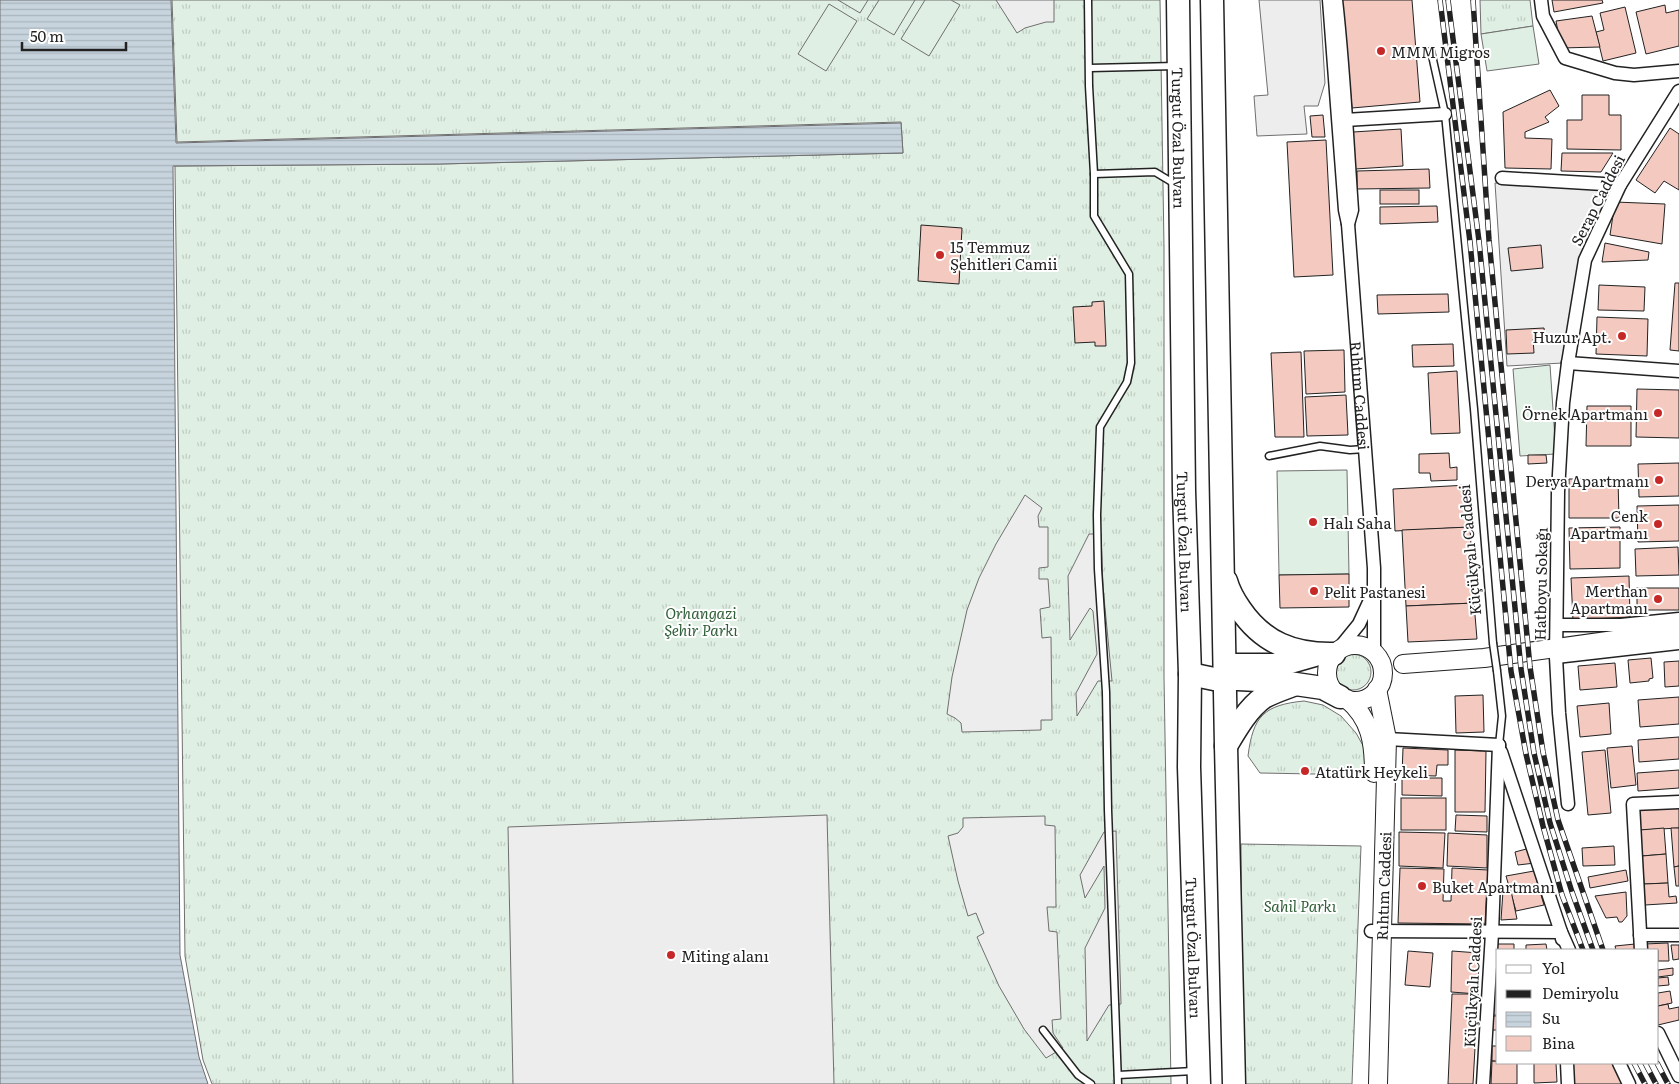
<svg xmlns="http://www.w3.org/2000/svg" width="1679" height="1084" font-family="Literata,serif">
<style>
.grass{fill:url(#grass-tufts);stroke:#6f6f6f}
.garden{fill:#e0efe3;stroke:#6f6f6f}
.parking{fill:#ededed;stroke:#6f6f6f}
.water{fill:url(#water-rules);stroke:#6f6f6f}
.building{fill:#f3c9c0;stroke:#222}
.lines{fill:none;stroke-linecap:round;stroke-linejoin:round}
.lane-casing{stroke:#222;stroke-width:9}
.street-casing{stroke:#222;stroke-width:15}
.secondary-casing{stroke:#222;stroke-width:20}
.highway-casing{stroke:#222;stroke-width:25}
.lane{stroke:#fff;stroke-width:6}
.street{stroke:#fff;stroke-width:12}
.secondary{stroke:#fff;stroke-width:18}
.highway{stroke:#fff;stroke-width:22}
.rail-casing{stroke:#222;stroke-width:5.5}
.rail{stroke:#fff;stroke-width:4;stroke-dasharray:11;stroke-linecap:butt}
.lane-bridge-casing{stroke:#222;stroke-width:9;stroke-linecap:butt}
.lane-bridge{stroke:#fff;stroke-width:6}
.poi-dot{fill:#c62828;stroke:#fff;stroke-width:2}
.labels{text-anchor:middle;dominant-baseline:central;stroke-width:4;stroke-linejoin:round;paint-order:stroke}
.poi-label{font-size:15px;fill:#222;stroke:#fff;text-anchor:start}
.street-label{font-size:15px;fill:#222;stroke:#fff}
.park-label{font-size:15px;font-style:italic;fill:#2f5e38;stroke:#fff}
</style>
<defs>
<pattern id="grass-tufts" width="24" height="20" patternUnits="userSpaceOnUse" patternTransform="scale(1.25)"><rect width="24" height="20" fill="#e0efe3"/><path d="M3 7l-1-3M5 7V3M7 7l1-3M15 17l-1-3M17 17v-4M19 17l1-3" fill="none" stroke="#c0cdc2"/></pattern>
<pattern id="water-rules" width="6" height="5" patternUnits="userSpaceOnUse" patternTransform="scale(1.25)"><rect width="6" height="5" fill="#c7d3dd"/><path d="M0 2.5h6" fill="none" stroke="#abb5bd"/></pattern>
</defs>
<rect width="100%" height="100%" fill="#fff"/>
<g class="grass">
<path d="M 172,0 L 1160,0 L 1164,247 L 1164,677 L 1171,1084 L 212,1084 L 203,1060 L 185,956 L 175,166 L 440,164 L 903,153 L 901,122 L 177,142 Z"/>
<path d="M 1480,0 L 1530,0 L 1533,26 L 1481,34 Z"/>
<circle cx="1353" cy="672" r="18"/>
<path d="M 1304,701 L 1323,705 L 1341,716 L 1356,733 L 1365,749 L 1368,775 L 1260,773 L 1248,756 C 1253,716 1264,705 1304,701 Z"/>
<path d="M 1241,844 L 1361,846 L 1352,1084 L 1242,1084 Z"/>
</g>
<g class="garden">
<path d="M 838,0 L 868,0 L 860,13 Z"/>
<path d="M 879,0 L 915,0 L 894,35 L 867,19 Z"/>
<path d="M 925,0 L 951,0 L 960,5 L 929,56 L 901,39 Z"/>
<path d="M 829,4 L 857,21 L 826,71 L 798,54 Z"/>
<path d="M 1533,26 L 1539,64 L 1487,71 L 1481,34 Z"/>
<path d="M 1550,365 L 1556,454 L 1520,456 L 1513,369 Z"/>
<path d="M 1347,470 L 1349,574 L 1279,575 L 1277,471 Z"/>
</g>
<g class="parking">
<path d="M 996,0 L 1054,0 L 1054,22 L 1046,22 L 1025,28 L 1017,33 Z"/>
<path d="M 1259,0 L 1320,0 L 1325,83 L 1318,106 L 1304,106 L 1307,134 L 1257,136 L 1254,96 L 1268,95 Z"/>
<path d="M 1495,183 L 1614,186 L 1582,257 L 1563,363 L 1507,366 Z"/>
<path d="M 1025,495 L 1042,508 L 1038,516 L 1039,527 L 1048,527 L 1048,567 L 1039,568 L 1039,579 L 1048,579 L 1050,607 L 1040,609 L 1042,638 L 1051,637 L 1052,720 L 1041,720 L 1041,730 L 962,732 L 961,723 L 955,718 L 947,714 L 952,677 L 967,610 L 979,578 L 996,544 Z"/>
<path d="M 1089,534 L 1101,534 L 1103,587 L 1112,681 L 1098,681 L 1077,716 L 1076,693 L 1097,654 L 1093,611 L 1090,608 L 1070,640 L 1068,576 Z"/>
<path d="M 827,815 L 834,1084 L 513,1084 L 508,827 Z"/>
<path d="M 1045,816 L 1045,825 L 1055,826 L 1056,907 L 1047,907 L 1049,931 L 1057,932 L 1061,1019 L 1052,1020 L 1053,1033 L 1063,1048 L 1046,1058 L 1024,1029 L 999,986 L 977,937 L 984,933 L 976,913 L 968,916 L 958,881 L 948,836 L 958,833 L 963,827 L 963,818 Z"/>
<path d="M 1116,831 L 1121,1004 L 1109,1005 L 1087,1041 L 1085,948 L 1105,908 L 1104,866 L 1085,898 L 1080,875 L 1104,832 Z"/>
</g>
<path class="water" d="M 0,0 L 171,0 L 176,143 L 901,123 L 903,153 L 439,164 L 173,166 L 180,955 L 199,1057 L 208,1084 L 0,1084 Z"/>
<g class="building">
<path d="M 1342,0 L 1412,0 L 1420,102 L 1352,108 Z"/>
<path d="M 1552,0 L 1602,0 L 1603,3 L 1554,12 Z"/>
<path d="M 1665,5 L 1666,13 L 1679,10 L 1679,46 L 1646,54 L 1636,12 Z"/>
<path d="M 1625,7 L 1636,53 L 1603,61 L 1596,32 L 1604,30 L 1600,13 Z"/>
<path d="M 1592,16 L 1600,47 L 1561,48 L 1556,21 Z"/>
<path d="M 1550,90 L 1559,106 L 1545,117 L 1549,122 L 1525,132 L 1525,138 L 1552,139 L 1551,169 L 1505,168 L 1503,112 Z"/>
<path d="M 1582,95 L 1609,95 L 1609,115 L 1621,115 L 1621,150 L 1567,149 L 1567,120 L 1582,120 Z"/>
<path d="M 1323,115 L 1325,137 L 1312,137 L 1310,116 Z"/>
<path d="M 1670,128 L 1679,134 L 1679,190 L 1664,181 L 1655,193 L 1636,180 Z"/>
<path d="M 1401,129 L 1403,166 L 1355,169 L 1353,132 Z"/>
<path d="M 1326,140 L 1333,275 L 1294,277 L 1287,142 Z"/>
<path d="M 1562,153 L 1613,153 L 1601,172 L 1561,171 Z"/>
<path d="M 1429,169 L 1430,188 L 1357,189 L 1357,171 Z"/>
<rect x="1380" y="190" width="39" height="14"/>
<path d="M 1615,202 L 1665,204 L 1662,244 L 1610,235 Z"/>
<path d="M 1437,206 L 1438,222 L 1380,224 L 1380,207 Z"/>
<path d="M 921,225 L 962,228 L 959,284 L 918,281 Z"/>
<path d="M 1605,243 L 1649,252 L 1648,260 L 1602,262 Z"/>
<path d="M 1541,245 L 1543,268 L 1511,271 L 1508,248 Z"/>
<path d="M 1675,283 L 1679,283 L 1679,351 L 1670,350 Z"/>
<path d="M 1599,285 L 1645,287 L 1644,311 L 1598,310 Z"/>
<path d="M 1448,294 L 1449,312 L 1378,314 L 1377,295 Z"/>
<path d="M 1104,301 L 1106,346 L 1095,346 L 1095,342 L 1075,343 L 1073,307 L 1092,306 L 1092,302 Z"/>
<path d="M 1597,317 L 1648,319 L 1647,356 L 1596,354 Z"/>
<path d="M 1544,328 L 1545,338 L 1533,339 L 1534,353 L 1507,354 L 1506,330 Z"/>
<path d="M 1453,344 L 1454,366 L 1413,367 L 1412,345 Z"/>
<path d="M 1344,350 L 1345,392 L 1306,394 L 1304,351 Z"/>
<path d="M 1301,352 L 1304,437 L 1275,437 L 1271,353 Z"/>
<path d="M 1457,371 L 1460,433 L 1431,434 L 1428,373 Z"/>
<path d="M 1637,389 L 1679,390 L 1679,438 L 1636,437 Z"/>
<path d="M 1346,395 L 1348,435 L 1307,436 L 1305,397 Z"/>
<path d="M 1587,406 L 1631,406 L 1631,446 L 1586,446 Z"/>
<path d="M 1449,453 L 1450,468 L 1457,467 L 1457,480 L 1431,481 L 1430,473 L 1419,473 L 1419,454 Z"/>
<path d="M 1528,455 L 1546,455 L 1547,463 L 1528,464 Z"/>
<path d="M 1679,463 L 1679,496 L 1639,497 L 1638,464 Z"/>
<path d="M 1569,479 L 1618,479 L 1619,518 L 1569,518 Z"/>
<path d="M 1468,485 L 1470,527 L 1395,531 L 1393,489 Z"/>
<path d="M 1679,505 L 1679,541 L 1638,542 L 1637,506 Z"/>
<path d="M 1470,527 L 1474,603 L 1406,606 L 1402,530 Z"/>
<path d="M 1620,527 L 1620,568 L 1570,569 L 1569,528 Z"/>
<path d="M 1678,547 L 1679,575 L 1636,576 L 1635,549 Z"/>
<path d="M 1349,574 L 1349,607 L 1280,608 L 1279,575 Z"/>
<path d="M 1629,576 L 1630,617 L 1573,620 L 1571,578 Z"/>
<rect x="1637" y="588" width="42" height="22"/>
<path d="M 1474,603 L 1477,639 L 1408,642 L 1406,606 Z"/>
<path d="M 1651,658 L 1653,678 L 1649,679 L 1649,681 L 1630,683 L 1628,660 Z"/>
<path d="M 1679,661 L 1679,686 L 1665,687 L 1664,662 Z"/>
<path d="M 1615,663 L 1617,687 L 1580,690 L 1578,666 Z"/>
<path d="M 1483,695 L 1484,732 L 1456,733 L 1455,696 Z"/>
<path d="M 1679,697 L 1679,724 L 1640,727 L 1638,700 Z"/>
<path d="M 1609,703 L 1611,734 L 1580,737 L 1577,706 Z"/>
<path d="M 1679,737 L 1679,759 L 1639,762 L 1638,740 Z"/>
<path d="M 1632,746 L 1636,785 L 1611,788 L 1607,748 Z"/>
<path d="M 1403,748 L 1448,750 L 1448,765 L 1437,765 L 1436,776 L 1402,775 Z"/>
<path d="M 1455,750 L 1486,751 L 1485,812 L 1455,812 Z"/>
<path d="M 1605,750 L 1611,813 L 1588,815 L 1582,752 Z"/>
<path d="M 1679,770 L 1679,788 L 1638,791 L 1637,773 Z"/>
<path d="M 1402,778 L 1442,778 L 1442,796 L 1402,795 Z"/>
<rect x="1401" y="798" width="45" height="32"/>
<path d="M 1679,806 L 1679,828 L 1640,830 L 1639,810 Z"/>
<path d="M 1456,815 L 1487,816 L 1487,832 L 1455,831 Z"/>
<path d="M 1664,828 L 1666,854 L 1642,856 L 1640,830 Z"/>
<path d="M 1671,828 L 1679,828 L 1679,866 L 1674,867 Z"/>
<path d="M 1399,832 L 1445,833 L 1443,868 L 1399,866 Z"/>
<path d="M 1448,833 L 1487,835 L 1487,868 L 1447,866 Z"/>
<path d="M 1614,846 L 1615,865 L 1583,866 L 1582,848 Z"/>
<path d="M 1530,848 L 1535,863 L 1518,865 L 1515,852 Z"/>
<path d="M 1666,854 L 1668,883 L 1644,884 L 1642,856 Z"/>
<path d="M 1679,866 L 1679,886 L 1676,886 L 1674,867 Z"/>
<path d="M 1400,868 L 1444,869 L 1443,901 L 1451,901 L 1452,868 L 1488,870 L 1485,924 L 1398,923 Z"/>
<path d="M 1626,870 L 1628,881 L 1590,888 L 1588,877 Z"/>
<path d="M 1534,871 L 1544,905 L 1516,911 L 1506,876 Z"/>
<path d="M 1668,883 L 1669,897 L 1676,896 L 1677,903 L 1645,905 L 1644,884 Z"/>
<path d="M 1503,891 L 1511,891 L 1517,919 L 1501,920 Z"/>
<path d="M 1626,892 L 1627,916 L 1622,922 L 1619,922 L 1617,917 L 1606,918 L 1595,896 Z"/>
<path d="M 1668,943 L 1669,961 L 1658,961 L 1658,950 L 1644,950 L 1644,944 Z"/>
<path d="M 1498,944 L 1514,944 L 1514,950 L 1498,950 L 1498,967 L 1493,967 L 1494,949 Z"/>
<path d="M 1546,944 L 1547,950 L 1526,950 L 1526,945 Z"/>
<path d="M 1635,944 L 1634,950 L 1616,950 L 1615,946 Z"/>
<path d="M 1671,945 L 1679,945 L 1679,959 L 1673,960 Z"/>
<path d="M 1408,951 L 1433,953 L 1430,987 L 1405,985 Z"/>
<path d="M 1452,951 L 1479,953 L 1478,994 L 1451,992 Z"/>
<path d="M 1673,968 L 1673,975 L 1658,977 L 1658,970 Z"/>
<path d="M 1494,969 L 1498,969 L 1498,988 L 1493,988 Z"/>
<path d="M 1668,977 L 1669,985 L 1658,986 L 1658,978 Z"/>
<rect x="1492" y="990" width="6" height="25"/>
<path d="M 1670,991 L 1672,1003 L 1658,1006 L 1658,993 Z"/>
<path d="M 1452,994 L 1478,994 L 1473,1084 L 1448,1084 Z"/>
<path d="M 1668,1004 L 1669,1009 L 1679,1007 L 1679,1020 L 1658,1025 L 1658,1006 Z"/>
<rect x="1492" y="1016" width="6" height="14"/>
<rect x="1492" y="1046" width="6" height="15"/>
<path d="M 1492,1061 L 1517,1063 L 1517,1084 L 1491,1084 Z"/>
<path d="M 1534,1063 L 1556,1063 L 1557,1082 L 1534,1083 Z"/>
<path d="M 1573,1063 L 1612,1063 L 1623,1084 L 1574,1084 Z"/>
</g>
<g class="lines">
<g class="lane-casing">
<g id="lane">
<path d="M 1088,0 L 1089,86 L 1094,174 L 1094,216 L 1129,274 L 1131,363 L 1127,382 L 1100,427 L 1097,515 L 1098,569 L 1106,692 L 1108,810 L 1118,1084"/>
<path d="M 1431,51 L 1445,114 L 1474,409 L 1493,643"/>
<path d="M 1090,68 L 1176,66"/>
<path d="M 1094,174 L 1155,172 L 1175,184"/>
<path d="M 1269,456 L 1320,446 L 1350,450 L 1365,449"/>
<path d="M 1497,671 L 1502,716 L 1499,745"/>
<path d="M 1043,1030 L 1078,1075 L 1091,1084"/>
<path d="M 1118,1075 L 1194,1071"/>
</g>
</g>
<g class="street-casing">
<g id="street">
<path d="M 1329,0 L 1345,210 L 1348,224 L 1352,210 C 1347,140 1344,70 1336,0"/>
<path d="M 1541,0 L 1543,16 L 1565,58 L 1615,73 L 1634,75 L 1679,71"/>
<path d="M 1345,120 L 1445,114"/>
<path d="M 1502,178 L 1620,185"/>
<path id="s1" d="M 1348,224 L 1374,568 L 1374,654"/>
<path d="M 1568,363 L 1679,371"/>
<path d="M 1557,625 L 1621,625 L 1679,619"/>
<path d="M 1337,651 L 1359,624 L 1371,598"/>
<path d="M 1556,657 L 1679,643"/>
<path d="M 1387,739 L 1499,745"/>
<path d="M 1501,752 L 1561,932 L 1569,950"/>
<path d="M 1568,804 L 1559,713 L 1556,657 L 1558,492 L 1563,403 L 1568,363 L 1585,260 L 1620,185 L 1679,91"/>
<path d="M 1371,931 L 1561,932 L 1562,939"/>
<path d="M 1640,935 L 1679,935"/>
<path d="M 1641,950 L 1633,804 L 1679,802"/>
<path d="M 1658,1033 L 1679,1076"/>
<path d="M 1567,1063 L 1568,1084"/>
<path d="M 1619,1063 L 1629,1084"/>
<path d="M 1483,1084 L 1492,933 L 1499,745"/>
</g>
</g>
<g class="secondary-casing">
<g id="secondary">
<circle cx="1355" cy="673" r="28"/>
<path d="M 1403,664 L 1484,658 L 1679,631"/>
<path d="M 1377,689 L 1387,739 L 1378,1084"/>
<path d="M 1347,699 C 1371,719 1374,743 1374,773"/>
</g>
</g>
<g class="highway-casing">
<g id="highway">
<path id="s2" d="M 1178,0 L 1184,491 L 1190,674 L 1189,767 L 1199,1084"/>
<path d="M 1212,0 L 1226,746 L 1234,1084"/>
<path d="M 1226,581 C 1229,592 1233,599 1240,609 C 1263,643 1294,655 1334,654"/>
<path d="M 1232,665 L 1280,665 L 1315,655"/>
<path d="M 1190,674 L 1214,679 L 1238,679 L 1275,681 L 1323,688 L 1340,697"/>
<path d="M 1226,746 C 1236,729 1248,708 1264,697 C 1273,692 1283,689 1293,685"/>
</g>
</g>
<use href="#lane" class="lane"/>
<use href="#street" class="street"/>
<use href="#secondary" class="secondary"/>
<use href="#highway" class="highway"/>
<g class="rail-casing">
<g id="rail">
<path d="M 1440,0 L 1470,242 L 1511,671 L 1526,754 L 1543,826 L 1562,895 L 1583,950"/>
<path d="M 1448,0 L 1479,241 L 1521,669 L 1534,753 L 1550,823 L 1572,892 L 1593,950"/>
<path d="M 1473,0 L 1489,240 L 1530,667 L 1543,752 L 1558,820 L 1603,950"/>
<path d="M 1634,1063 L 1645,1084"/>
<path d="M 1645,1063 L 1656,1084"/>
<path d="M 1657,1063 L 1668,1084"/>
</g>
</g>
<use href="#rail" class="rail"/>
<g class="lane-bridge-casing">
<path id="lane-bridge" d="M 1493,643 L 1497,671"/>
</g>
<use href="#lane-bridge" class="lane-bridge"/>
</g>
<g class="poi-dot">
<circle cx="1381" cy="51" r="5"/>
<circle cx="940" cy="255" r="5"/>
<circle cx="1622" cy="336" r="5"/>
<circle cx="1658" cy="413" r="5"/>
<circle cx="1659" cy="480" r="5"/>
<circle cx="1313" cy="522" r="5"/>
<circle cx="1658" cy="524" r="5"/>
<circle cx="1314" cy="591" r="5"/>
<circle cx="1658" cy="599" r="5"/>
<circle cx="1305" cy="771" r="5"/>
<circle cx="1422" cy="886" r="5"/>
<circle cx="671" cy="955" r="5"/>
</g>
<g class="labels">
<g class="poi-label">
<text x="1391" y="51">MMM Migros</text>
<text x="950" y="246">15 Temmuz<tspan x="950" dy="17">Şehitleri Camii</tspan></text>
<text x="1612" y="336" text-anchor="end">Huzur Apt.</text>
<text x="1648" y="413" text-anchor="end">Örnek Apartmanı</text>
<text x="1649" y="480" text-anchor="end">Derya Apartmanı</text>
<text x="1648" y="515" text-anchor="end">Cenk<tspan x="1648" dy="17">Apartmanı</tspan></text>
<text x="1323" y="522">Halı Saha</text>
<text x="1648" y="590" text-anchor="end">Merthan<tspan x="1648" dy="17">Apartmanı</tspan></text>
<text x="1324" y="591">Pelit Pastanesi</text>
<text x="1315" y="771">Atatürk Heykeli</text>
<text x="1432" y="886">Buket Apartmanı</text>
<text x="681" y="955">Miting alanı</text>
</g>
<g class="street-label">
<text stroke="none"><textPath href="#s2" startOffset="138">Turgut Özal Bulvarı</textPath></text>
<text transform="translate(1597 200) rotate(-63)">Serap Caddesi</text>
<text stroke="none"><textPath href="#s1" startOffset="172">Rıhtım Caddesi</textPath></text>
<text stroke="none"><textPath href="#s2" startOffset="542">Turgut Özal Bulvarı</textPath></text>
<text transform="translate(1469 550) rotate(-95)">Küçükyalı Caddesi</text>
<text transform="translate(1540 584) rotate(-89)">Hatboyu Sokağı</text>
<text transform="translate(1383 886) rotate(-88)">Rıhtım Caddesi</text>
<text stroke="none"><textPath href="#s2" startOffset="948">Turgut Özal Bulvarı</textPath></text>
<text transform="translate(1472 982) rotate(-87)">Küçükyalı Caddesi</text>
</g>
<g class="park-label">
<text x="701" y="612">Orhangazi<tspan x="701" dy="17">Şehir Parkı</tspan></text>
<text x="1300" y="905">Sahil Parkı</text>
</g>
</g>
<rect x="1496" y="949" width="162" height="115" fill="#ffffff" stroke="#a7a7a7"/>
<rect x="1506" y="965" width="25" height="8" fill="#ffffff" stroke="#a7a7a7"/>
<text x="1542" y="974" font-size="15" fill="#222222">Yol</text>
<rect x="1506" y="990" width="25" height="8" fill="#222222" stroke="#a7a7a7"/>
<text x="1542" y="999" font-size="15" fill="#222222">Demiryolu</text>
<rect x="1506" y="1012" width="25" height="15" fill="url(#water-rules)" stroke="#a7a7a7"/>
<text x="1542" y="1024" font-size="15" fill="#222222">Su</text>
<rect x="1506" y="1036" width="25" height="15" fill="#f3c9c0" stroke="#a7a7a7"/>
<text x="1542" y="1049" font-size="15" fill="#222222">Bina</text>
<path d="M22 42v8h104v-8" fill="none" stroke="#222222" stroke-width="2.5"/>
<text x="30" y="42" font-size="15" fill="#222222" stroke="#ffffff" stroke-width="4" paint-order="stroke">50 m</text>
</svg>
